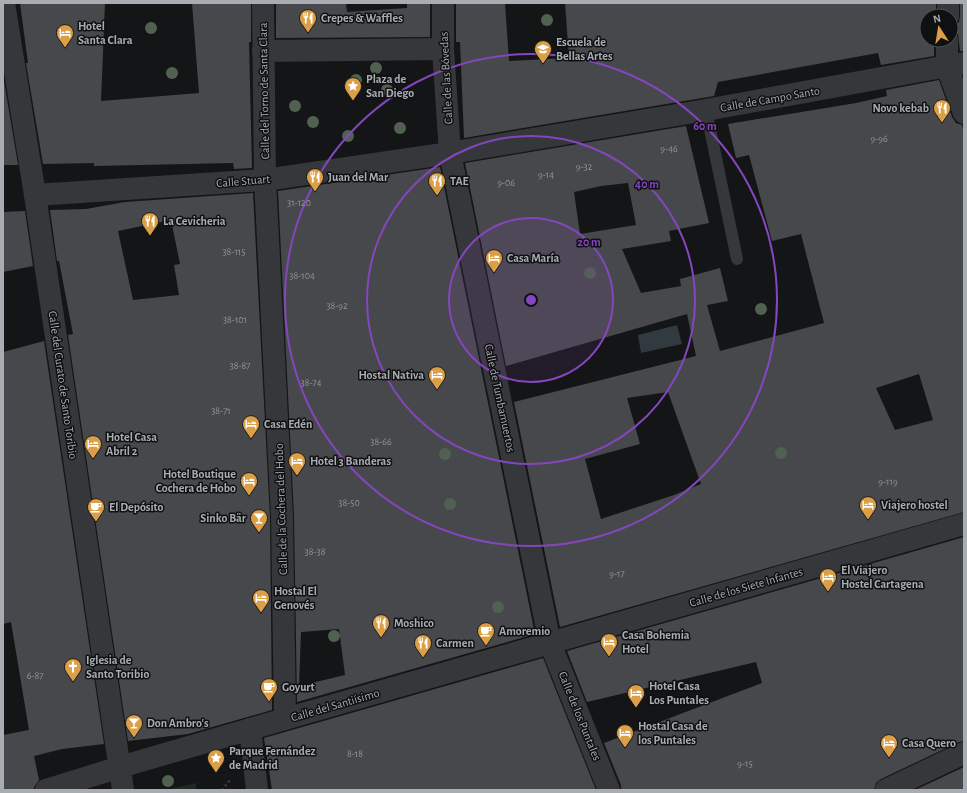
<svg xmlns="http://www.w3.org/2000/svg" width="967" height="793" font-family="'Alegreya Sans',sans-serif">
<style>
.green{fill:#212822}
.water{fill:#313a3f}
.building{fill:#47484b;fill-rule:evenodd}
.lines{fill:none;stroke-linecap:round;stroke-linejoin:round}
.path{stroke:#3c3e41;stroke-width:2.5;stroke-dasharray:2 3;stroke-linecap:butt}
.lane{stroke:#36373a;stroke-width:12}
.street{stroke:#36373a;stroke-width:22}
.tree{fill:#506051}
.ring{fill:none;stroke:#8446bd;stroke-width:2}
.labels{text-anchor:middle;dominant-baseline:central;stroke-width:3;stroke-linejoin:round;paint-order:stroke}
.number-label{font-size:10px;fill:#90949a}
.poi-label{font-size:12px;font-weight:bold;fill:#a8adb4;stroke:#0f1011;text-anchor:start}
.street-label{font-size:12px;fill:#a8adb4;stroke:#0f1011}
.centre{fill:#8446bd;stroke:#0f1011;stroke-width:2}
.ring-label{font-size:12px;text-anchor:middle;font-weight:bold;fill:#8446bd;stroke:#0f1011;stroke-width:3;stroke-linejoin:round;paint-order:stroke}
</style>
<rect width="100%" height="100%" fill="#141516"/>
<path class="green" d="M 196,783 L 196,790 L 165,790 Z"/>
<path class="water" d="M 677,325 L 682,344 L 641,353 L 638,335 Z"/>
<g class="building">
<path d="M 20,3 L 105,3 L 101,101 L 199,93 L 192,3 L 251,3 L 251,42 L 249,42 L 252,168 L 234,169 L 233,163 L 94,166 L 94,163 L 43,164 L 26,63 L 28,63 Z"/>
<path d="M 276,3 L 346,3 L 347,12 L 407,8 L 407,3 L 430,3 L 430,37 L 276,38 Z"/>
<path d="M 456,3 L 505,3 L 509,61 L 569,58 L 565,3 L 936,3 L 936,16 L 927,16 L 927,40 L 934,40 L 934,56 L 881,65 L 878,53 L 718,82 L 714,96 L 464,138 L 460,42 L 456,42 Z"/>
<path d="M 960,3 L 964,3 L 964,51 L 960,51 L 958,34 L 951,28 L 955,27 L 959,22 L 960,16 Z"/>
<path d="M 3,75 L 18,165 L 3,165 Z"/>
<path d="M 939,80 L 952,117 L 956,123 L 962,125 L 964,133 L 964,512 L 560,627 L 514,402 L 696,356 L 687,314 L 506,366 L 465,163 L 686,126 L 709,223 L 669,231 L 671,241 L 622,249 L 641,293 L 681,286 L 680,279 L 720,268 L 728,301 L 707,305 L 720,351 L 824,323 L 801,234 L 772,241 L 749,155 L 736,158 L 728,124 L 856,103 L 887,96 L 886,90 ZM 628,183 L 636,225 L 580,234 L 574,192 L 601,186 ZM 919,374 L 933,420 L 895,430 L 876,388 ZM 668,392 L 701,484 L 674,495 L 601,519 L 585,459 L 640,444 L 627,398 Z"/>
<path d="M 440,167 L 535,634 L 297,702 L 294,516 L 278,191 ZM 339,629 L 345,675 L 299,686 L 301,632 Z"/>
<path d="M 253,193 L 270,517 L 272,710 L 188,734 L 128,741 L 68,335 L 73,334 L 59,261 L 57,261 L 50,210 L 86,209 L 125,202 ZM 171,220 L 180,264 L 174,265 L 179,295 L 133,300 L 118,231 Z"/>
<path d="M 25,211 L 33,266 L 3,272 L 3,212 Z"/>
<path d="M 44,341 L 104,744 L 62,749 L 34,756 L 39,780 L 34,787 L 34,790 L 3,790 L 3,735 L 29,730 L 11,622 L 3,624 L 3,352 Z"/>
<path d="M 964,537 L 964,741 L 959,742 L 881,779 L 876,783 L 874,790 L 621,790 L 621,785 L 604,743 L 762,683 L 756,662 L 587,702 L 567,651 Z"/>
<path d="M 543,658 L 596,790 L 272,790 L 264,738 Z"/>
<path d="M 964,767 L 964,790 L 915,790 Z"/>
</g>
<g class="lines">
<path class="path" d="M 222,790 L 230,780"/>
<path class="lane" d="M 706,110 L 737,259"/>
<g class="street">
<path d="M 4,3 L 35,195 L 123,790"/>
<path d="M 263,3 L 265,180 L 282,517 L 285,719"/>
<path d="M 443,3 L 443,49 L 450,153 L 550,643 L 609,790"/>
<path d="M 948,16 L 948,3"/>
<path d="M 947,40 L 947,67 L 964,113"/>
<path d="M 263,51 L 443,49"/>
<path d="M 35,195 L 265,180 L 450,153 L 706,110 L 964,63"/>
<path d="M 250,729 L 257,790"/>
<path d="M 46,790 L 120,767 L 285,719 L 964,524"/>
<path d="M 886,790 L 964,753"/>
</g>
</g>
<g class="tree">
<circle cx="547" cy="20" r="6"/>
<circle cx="151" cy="28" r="6"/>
<circle cx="376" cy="68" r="6"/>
<circle cx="172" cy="73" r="6"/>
<circle cx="356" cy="80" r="6"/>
<circle cx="387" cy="90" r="6"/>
<circle cx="295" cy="106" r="6"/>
<circle cx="313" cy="122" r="6"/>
<circle cx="400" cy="128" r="6"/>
<circle cx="348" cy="136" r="6"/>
<circle cx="590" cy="273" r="6"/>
<circle cx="761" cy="309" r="6"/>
<circle cx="781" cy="453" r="6"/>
<circle cx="445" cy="454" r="6"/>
<circle cx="450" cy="504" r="6"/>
<circle cx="498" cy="607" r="6"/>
<circle cx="334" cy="636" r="6"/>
<circle cx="168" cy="781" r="6"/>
</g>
<circle cx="531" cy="300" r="82" fill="#8446bd" fill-opacity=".12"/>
<g class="ring">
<circle cx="531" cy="300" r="82"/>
<circle cx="531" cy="300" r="164"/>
<circle cx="531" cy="300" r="246"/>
</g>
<defs>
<g id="restaurant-pin" transform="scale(0.9)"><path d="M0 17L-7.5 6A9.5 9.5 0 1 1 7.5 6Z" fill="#db9f48" stroke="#0f1011"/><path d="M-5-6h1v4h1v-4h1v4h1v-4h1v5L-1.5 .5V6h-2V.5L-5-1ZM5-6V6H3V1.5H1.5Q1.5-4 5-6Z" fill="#fff"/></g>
<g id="hotel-pin" transform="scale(0.9)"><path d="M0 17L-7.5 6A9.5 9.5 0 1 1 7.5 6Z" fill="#db9f48" stroke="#0f1011"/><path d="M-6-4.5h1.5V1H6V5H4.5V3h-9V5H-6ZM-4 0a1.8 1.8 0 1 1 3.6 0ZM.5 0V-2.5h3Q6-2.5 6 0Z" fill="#fff"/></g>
<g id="university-pin" transform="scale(0.9)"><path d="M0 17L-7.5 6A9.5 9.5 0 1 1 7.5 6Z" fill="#db9f48" stroke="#0f1011"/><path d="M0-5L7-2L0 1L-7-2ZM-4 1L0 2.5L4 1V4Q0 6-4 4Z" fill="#fff"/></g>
<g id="sight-pin" transform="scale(0.9)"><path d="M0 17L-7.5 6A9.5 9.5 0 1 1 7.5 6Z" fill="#db9f48" stroke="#0f1011"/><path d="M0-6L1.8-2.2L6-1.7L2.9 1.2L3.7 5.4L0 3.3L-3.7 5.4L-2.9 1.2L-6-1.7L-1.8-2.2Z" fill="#fff"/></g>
<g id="cafe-pin" transform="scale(0.9)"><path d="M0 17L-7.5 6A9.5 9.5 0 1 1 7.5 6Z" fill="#db9f48" stroke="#0f1011"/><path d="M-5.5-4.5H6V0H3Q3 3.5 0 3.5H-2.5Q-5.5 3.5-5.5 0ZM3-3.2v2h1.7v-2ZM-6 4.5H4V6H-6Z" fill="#fff"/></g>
<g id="bar-pin" transform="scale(0.9)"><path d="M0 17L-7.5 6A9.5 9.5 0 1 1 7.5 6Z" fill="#db9f48" stroke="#0f1011"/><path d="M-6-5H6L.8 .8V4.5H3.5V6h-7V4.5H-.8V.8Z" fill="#fff"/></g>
<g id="church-pin" transform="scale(0.9)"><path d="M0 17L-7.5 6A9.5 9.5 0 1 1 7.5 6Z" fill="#db9f48" stroke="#0f1011"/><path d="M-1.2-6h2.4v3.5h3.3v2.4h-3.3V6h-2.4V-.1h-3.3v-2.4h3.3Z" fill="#fff"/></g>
</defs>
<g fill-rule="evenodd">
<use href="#restaurant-pin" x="308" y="18"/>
<use href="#hotel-pin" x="65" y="33"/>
<use href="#university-pin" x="543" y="49"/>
<use href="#sight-pin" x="353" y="86"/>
<use href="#restaurant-pin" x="942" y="108"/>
<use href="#restaurant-pin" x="315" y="177"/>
<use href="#restaurant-pin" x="437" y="181"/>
<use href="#restaurant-pin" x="150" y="221"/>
<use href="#hotel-pin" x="494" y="258"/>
<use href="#hotel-pin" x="437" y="375"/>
<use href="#hotel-pin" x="251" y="424"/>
<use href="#hotel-pin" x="93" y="444"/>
<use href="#hotel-pin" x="297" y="461"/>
<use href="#hotel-pin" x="249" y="481"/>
<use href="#hotel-pin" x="868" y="505"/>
<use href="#cafe-pin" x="96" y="507"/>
<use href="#bar-pin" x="259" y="518"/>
<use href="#hotel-pin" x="828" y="577"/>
<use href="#hotel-pin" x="261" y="598"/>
<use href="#restaurant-pin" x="381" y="623"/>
<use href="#cafe-pin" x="486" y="631"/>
<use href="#hotel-pin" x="609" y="642"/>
<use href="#restaurant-pin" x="423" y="643"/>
<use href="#church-pin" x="73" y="667"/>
<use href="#cafe-pin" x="269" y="687"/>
<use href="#hotel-pin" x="636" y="693"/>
<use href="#bar-pin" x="134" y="723"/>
<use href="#hotel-pin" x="625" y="733"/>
<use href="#hotel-pin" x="889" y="743"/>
<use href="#sight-pin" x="216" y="758"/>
</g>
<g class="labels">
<g class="number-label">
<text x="879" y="139">9-96</text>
<text x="669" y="149">9-46</text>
<text x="584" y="167">9-32</text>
<text x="546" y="175">9-14</text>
<text x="506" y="183">9-06</text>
<text x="299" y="203">31-120</text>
<text x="234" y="252">38-115</text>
<text x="302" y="276">38-104</text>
<text x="337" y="306">38-92</text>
<text x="235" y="320">38-101</text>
<text x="240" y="366">38-87</text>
<text x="311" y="383">38-74</text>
<text x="221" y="411">38-71</text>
<text x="381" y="442">38-66</text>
<text x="888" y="482">9-119</text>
<text x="349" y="503">38-50</text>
<text x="315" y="552">38-38</text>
<text x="617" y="574">9-17</text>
<text x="35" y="676">6-87</text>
<text x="355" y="754">8-18</text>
<text x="745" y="764">9-15</text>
</g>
<g class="poi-label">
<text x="321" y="18">Crepes &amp; Waffles</text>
<text x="78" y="26">Hotel<tspan x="78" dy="14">Santa Clara</tspan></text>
<text x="556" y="42">Escuela de<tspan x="556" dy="14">Bellas Artes</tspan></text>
<text x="366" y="79">Plaza de<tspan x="366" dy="14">San Diego</tspan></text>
<text x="929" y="108" text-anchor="end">Novo kebab</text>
<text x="328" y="177">Juan del Mar</text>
<text x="450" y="181">TAE</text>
<text x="163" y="221">La Cevicheria</text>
<text x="507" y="258">Casa María</text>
<text x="424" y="375" text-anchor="end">Hostal Nativa</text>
<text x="264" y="424">Casa Edén</text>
<text x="106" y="437">Hotel Casa<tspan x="106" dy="14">Abril 2</tspan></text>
<text x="310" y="461">Hotel 3 Banderas</text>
<text x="236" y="474" text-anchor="end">Hotel Boutique<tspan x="236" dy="14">Cochera de Hobo</tspan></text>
<text x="881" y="505">Viajero hostel</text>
<text x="109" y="507">El Depósito</text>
<text x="246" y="518" text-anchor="end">Sinko Bär</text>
<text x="841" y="570">El Viajero<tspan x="841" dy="14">Hostel Cartagena</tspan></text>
<text x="274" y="591">Hostal El<tspan x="274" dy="14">Genovés</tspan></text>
<text x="394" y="623">Moshico</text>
<text x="499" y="631">Amoremio</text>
<text x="622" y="635">Casa Bohemia<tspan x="622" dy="14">Hotel</tspan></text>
<text x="436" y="643">Carmen</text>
<text x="86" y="660">Iglesia de<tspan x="86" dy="14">Santo Toribio</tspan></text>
<text x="649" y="686">Hotel Casa<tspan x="649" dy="14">Los Puntales</tspan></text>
<text x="282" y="687">Goyurt</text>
<text x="147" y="723">Don Ambro's</text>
<text x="638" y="726">Hostal Casa de<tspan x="638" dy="14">los Puntales</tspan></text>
<text x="902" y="743">Casa Quero</text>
<text x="229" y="751">Parque Fernández<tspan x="229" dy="14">de Madrid</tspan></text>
</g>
<g class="street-label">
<text transform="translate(446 78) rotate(-93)">Calle de las Bóvedas</text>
<text transform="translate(264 91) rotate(-91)">Calle del Torno de Santa Clara</text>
<text transform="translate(770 99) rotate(-10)">Calle de Campo Santo</text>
<text transform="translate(243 181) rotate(-5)">Calle Stuart</text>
<text transform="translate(63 385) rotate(82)">Calle del Curato de Santo Toribio</text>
<text transform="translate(500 398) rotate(78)">Calle de Tumbamuertos</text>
<text transform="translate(281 509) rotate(-92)">Calle de la Cochera del Hobo</text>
<text transform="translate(746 587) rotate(-16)">Calle de los Siete Infantes</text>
<text transform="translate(335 705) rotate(-16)">Calle del Santiísimo</text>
<text transform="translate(580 716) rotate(68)">Calle de los Puntales</text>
</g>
</g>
<circle cx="531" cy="300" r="6" class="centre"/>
<g class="ring-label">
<text x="705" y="130">60 m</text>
<text x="647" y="188">40 m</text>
<text x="589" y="246">20 m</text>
</g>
<rect width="967" height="793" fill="none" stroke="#a8adb4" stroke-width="8"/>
<g transform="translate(939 28) rotate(348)"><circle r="19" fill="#0f1011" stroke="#4c4f52"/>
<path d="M0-3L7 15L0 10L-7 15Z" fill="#db9f48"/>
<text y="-6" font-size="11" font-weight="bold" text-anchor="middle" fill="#a8adb4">N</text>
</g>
</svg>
